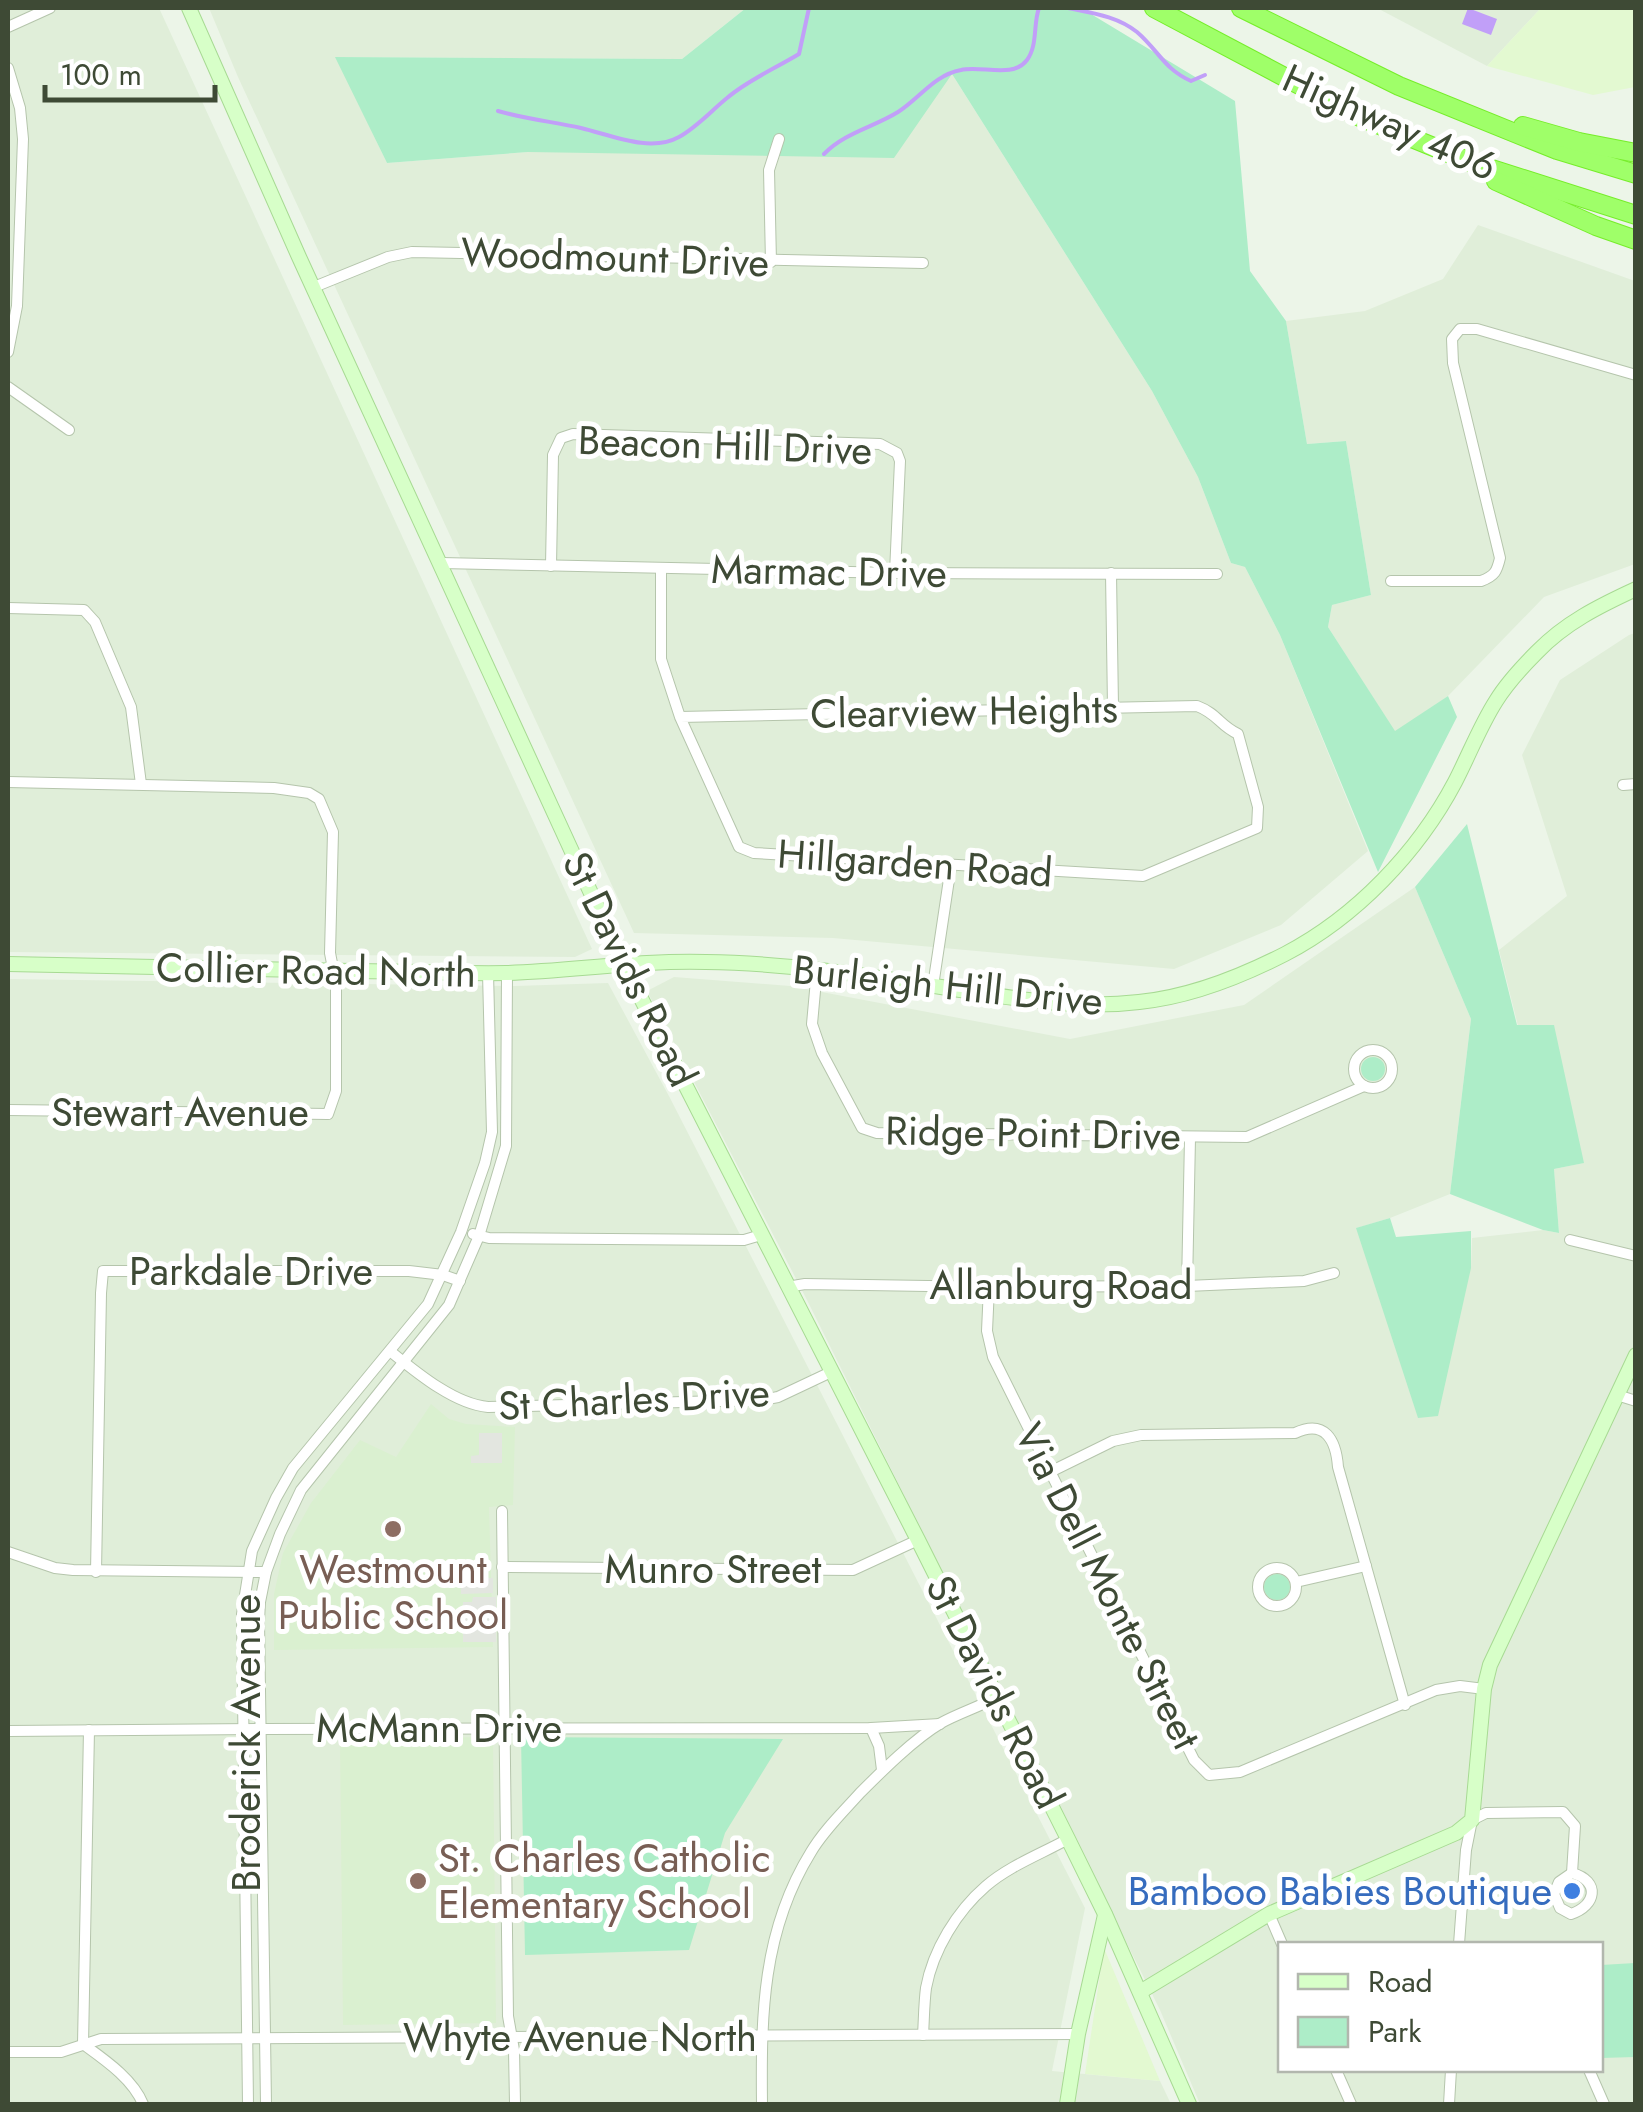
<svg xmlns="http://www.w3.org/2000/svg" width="1643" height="2112" font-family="Jost,sans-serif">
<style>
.residential{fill:#e0eed9;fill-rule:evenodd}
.commercial{fill:#e3f9d1}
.education{fill:#daf0d0}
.green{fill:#adedc8}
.parking{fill:#e3e6e0}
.water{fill:#c19ff8}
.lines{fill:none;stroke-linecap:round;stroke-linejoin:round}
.stream{stroke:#c19ff8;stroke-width:4}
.street-casing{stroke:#b5c5ac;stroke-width:12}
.secondary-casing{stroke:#a7da93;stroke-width:16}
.highway-casing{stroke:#76ed2a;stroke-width:20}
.street{stroke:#fff;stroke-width:10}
.secondary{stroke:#d7ffc8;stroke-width:14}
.highway{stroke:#9fff69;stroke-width:18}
.education-dot{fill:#8d6e63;stroke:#fff;stroke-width:4}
.shop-dot{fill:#3f7fe0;stroke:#fff;stroke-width:4}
.labels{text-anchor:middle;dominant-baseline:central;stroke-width:10;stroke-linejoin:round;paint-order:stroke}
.street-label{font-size:40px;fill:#3e4a35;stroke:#fff}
.education-label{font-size:40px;fill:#785e54;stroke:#fff}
.shop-label{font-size:40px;fill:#366cbe;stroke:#fff;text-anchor:end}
</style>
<rect width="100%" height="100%" fill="#ecf5e8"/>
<g class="residential">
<path d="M 8,8 L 159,8 L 592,949 L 575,957 L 8,952 Z"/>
<path d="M 209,8 L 746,8 L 682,59 L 336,57 L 387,163 L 528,152 L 952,74 L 1152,391 L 1198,477 L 1231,563 L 1245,567 L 1280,635 L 1368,851 L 1281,925 L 1174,969 L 833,938 L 634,933 L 238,77 Z"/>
<path d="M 1377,8 L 1541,8 L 1487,66 Z"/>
<path d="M 1478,225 L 1635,281 L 1635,564 L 1544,597 L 1448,696 L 1395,732 L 1328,627 L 1332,605 L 1371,595 L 1346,441 L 1307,444 L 1286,321 L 1365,311 L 1443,279 Z"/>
<path d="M 1635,633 L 1635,2104 L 1200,2104 L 1160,2010 L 807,1300 L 647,991 L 674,977 L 790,986 L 1070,1039 L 1244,1005 L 1415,887 L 1471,1019 L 1450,1194 L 1390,1218 L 1357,1228 L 1471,1268 L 1472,1238 L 1543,1230 L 1559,1233 L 1554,1169 L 1583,1163 L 1518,1026 L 1499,950 L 1567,896 L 1522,755 L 1560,680 L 1629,635 ZM 1280,1944 L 1600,1944 L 1600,2070 L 1280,2070 Z"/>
<path d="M 8,979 L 515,986 L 608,983 L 670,1098 L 1085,1908 L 1052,2071 L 1160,2081 L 1171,2104 L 8,2104 Z"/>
</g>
<g class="commercial">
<path d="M 1541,8 L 1635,8 L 1635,87 L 1593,95 L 1487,66 Z"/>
<path d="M 1104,1948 L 1160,2081 L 1085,2074 Z"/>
</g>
<g class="education">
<path d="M 431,1404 L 449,1419 L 466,1424 L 515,1427 L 513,1505 L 489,1507 L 493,1647 L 274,1650 L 274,1594 L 283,1553 L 311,1503 L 360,1440 L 396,1457 Z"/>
<path d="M 493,1737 L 496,2023 L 343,2025 L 340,1739 Z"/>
</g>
<g class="green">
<path d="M 746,8 L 1081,8 L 1235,101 L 1250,271 L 1286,321 L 1307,444 L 1346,441 L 1371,595 L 1332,605 L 1328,627 L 1395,731 L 1448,696 L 1457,717 L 1378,872 L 1280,635 L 1245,567 L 1231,563 L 1198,477 L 1152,391 L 952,74 L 894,158 L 528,152 L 387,163 L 335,57 L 682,59 Z"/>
<path d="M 1467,824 L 1517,1025 L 1554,1025 L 1584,1163 L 1554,1169 L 1559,1233 L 1543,1230 L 1450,1194 L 1471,1019 L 1415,887 Z"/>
<circle cx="1373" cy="1069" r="12"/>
<path d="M 1390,1218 L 1396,1237 L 1471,1231 L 1471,1268 L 1438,1416 L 1418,1418 L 1356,1228 Z"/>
<circle cx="1277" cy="1587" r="13"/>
<path d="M 521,1737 L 783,1739 L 725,1833 L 689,1950 L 525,1955 Z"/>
<path d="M 1635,1963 L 1635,2057 L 1601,2058 L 1601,1965 Z"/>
</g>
<g class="parking">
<path d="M 479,1433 L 502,1433 L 502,1463 L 471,1463 L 471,1456 L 479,1455 Z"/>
<path d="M 461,1578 L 493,1578 L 493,1593 L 461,1594 Z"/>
<path d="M 473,1597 L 496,1597 L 496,1642 L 463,1642 L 463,1602 L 472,1602 Z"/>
</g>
<path class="water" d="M 1468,8 L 1497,19 L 1491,35 L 1462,24 Z"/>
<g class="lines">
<g class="stream">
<path d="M 1068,8 C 1092,13 1117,16 1137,32 C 1159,51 1164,69 1191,81 L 1205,75"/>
<path d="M 498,111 C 526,119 554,122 581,128 C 611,135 650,153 679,137 C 697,127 711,111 727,98 C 748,80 776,68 799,54 L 809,8"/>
<path d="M 824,154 C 844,133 874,127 898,112 C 920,98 934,75 961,70 C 981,65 1013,79 1027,60 C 1038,45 1033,24 1039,8"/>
</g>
<g class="street-casing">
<g id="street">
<path d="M 8,27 L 50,8"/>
<path d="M 8,68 L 20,108 L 23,139 L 17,306 L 8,352"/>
<path d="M 771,262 L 769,170 L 779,139"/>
<path d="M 314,287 L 388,257 L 412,252 L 923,263"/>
<path d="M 8,387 L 69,430"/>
<path d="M 441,563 L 895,573 L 1217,574"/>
<path d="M 551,566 L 553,455 L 561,438 L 573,434 L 880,444 L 897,453 L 900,461 L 895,573"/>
<path d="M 661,569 L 661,659 L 680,717 L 739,847 L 754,853 L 1143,876 L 1257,828 L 1258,807 L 1238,734 C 1219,725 1218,714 1197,706 L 680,717"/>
<path d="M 1111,573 L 1113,707"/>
<path d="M 1391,581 L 1481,581 C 1495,576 1497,571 1500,558 L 1453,363 L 1452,339 L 1460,329 L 1477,329 L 1636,375"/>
<path d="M 8,608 L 84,610 L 95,622 L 131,707 L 141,784"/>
<path d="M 8,782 L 274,788 L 309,793 L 319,799 L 333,832 L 330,953 L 336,984 L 336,1091 L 328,1114 L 8,1110"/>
<path d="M 1623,785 L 1636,784"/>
<path d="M 817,969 L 812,1024 L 822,1053 L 862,1128 L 877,1133 L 1247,1137 L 1364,1086"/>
<path d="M 933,986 L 951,866"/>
<circle cx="1373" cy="1069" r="19"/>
<path d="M 473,1234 L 489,1238 L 744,1240 L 761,1235"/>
<path d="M 1570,1240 L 1636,1256"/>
<path d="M 1187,1286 L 1190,1138"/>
<path d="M 787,1287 L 805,1284 L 989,1287 L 1187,1286 L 1304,1281 L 1334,1273"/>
<path d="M 989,1287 L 987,1331 L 993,1357 L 1194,1760 L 1209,1775 L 1240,1772 L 1436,1690 L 1460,1686 L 1484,1689"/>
<path d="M 390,1351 C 416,1372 454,1404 488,1407 L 762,1400 L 778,1397 L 831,1372"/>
<path d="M 1617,1395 L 1636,1401"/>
<path d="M 1050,1472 L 1113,1441 L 1141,1435 L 1295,1433 C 1325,1419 1336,1440 1338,1467 L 1405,1705"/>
<path d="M 502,1511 L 508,2016 L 514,2050 L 515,2104"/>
<path d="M 8,1552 L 55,1568 L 73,1570 L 266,1572"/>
<path d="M 502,1567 L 853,1570 L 918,1540"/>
<circle cx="1277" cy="1587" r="19"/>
<path d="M 96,1572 L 101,1293 L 103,1271 L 409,1271 L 443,1275 L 460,1281"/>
<path d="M 1296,1582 L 1366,1566"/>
<path d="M 871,1728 L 879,1746 L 882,1770"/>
<path d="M 8,1731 L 260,1729 L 871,1728 L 940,1724"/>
<path d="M 1572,1873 C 1601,1881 1596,1906 1571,1914 L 1560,1908 L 1554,1894 L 1559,1882 Z"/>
<path d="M 1269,1914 L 1282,1944"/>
<path d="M 1459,1944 L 1466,1850 L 1472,1820 L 1486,1813 L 1563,1812 L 1575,1826 L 1572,1873"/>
<path d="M 923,2035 C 924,2020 924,2003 926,1988 C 933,1950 957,1911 986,1886 C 1009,1866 1041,1854 1068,1839"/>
<path d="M 83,2044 L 89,1730"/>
<path d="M 83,2044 C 105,2060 133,2079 143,2104"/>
<path d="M 8,2052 L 61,2052 L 101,2039 L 1078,2034"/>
<path d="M 1336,2070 L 1351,2104"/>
<path d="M 1589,2070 L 1604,2104"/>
<path d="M 248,2104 L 242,1614 L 252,1551 L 276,1498 L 293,1468 L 428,1304 L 461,1232 L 485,1163 L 492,1132 L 488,973"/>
<path d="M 266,2104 L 259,1621 L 260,1602 L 266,1572 L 280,1534 L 301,1490 L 449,1305 L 479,1236 L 506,1146 L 507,973"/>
<path d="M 762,2104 C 761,2016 762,1931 811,1852 C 824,1830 843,1812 860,1793 C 882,1771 914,1739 941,1723 C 959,1713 979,1707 997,1697"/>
<path d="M 1449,2104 L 1451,2070"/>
</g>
</g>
<g class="secondary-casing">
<g id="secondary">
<path d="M 189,8 L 299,257 L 624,965 L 918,1540 L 1068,1839 L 1105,1914 L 1189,2104"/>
<path d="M 8,964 C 123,966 238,969 353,971 C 404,971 456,974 507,973 C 573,971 640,960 706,962 C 785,963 863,975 941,987 C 1007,997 1072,1010 1139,1002 C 1190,997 1240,977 1285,954 C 1356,917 1418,852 1455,782 C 1469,755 1480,726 1496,701 C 1507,683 1522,667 1537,652 C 1565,623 1599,606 1636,589"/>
<path d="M 1140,1992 L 1269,1914 L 1456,1833 L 1472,1820 L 1484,1689 L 1490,1665 L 1636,1355"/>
<path d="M 1067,2104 L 1078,2034 L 1105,1915"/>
</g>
</g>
<g class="highway-casing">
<g id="highway">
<path d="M 1154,8 L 1360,117 L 1473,163 L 1636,215"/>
<path d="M 1241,8 L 1399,86 L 1557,150 L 1636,174"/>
<path d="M 1523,126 L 1579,142 L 1636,153"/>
<path d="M 1496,181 L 1596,226 L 1636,240"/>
</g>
</g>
<use href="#street" class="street"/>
<use href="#secondary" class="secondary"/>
<use href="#highway" class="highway"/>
</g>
<g class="education-dot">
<circle cx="393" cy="1529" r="10"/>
<circle cx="418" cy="1881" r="10"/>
</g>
<circle class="shop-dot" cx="1572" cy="1891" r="10"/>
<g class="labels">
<g class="street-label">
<text transform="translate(1390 122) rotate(24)">Highway 406</text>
<text transform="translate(615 257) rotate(2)">Woodmount Drive</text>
<text transform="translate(725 445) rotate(2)">Beacon Hill Drive</text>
<text transform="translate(829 571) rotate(1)">Marmac Drive</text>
<text transform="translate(964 711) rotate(-1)">Clearview Heights</text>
<text transform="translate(915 863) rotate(4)">Hillgarden Road</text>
<text transform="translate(630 969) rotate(64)">St Davids Road</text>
<text transform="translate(316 970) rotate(1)">Collier Road North</text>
<text transform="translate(948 985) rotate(6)">Burleigh Hill Drive</text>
<text x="180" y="1112">Stewart Avenue</text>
<text transform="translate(1033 1133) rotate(1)">Ridge Point Drive</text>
<text x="251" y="1271">Parkdale Drive</text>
<text x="1061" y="1285">Allanburg Road</text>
<text transform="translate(634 1399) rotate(-3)">St Charles Drive</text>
<text x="713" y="1569">Munro Street</text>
<text transform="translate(1108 1586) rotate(63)">Via Dell Monte Street</text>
<text transform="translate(995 1692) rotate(63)">St Davids Road</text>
<text x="439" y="1728">McMann Drive</text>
<text transform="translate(246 1743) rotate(-90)">Broderick Avenue</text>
<text x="580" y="2037">Whyte Avenue North</text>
</g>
<g class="education-label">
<text x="393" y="1569">Westmount<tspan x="393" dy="46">Public School</tspan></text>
<text x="438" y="1858" text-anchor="start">St. Charles Catholic<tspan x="438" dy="46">Elementary School</tspan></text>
</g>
<g class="shop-label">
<text x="1552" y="1891">Bamboo Babies Boutique</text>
</g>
</g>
<rect width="1643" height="2112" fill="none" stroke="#3e4a35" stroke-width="20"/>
<rect x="1278" y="1942" width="325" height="130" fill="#ffffff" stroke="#b2b7ae" stroke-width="2.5"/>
<rect x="1298" y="1974" width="50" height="15" fill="#d7ffc8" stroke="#b2b7ae" stroke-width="2.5"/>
<text x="1368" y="1992" font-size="30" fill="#3e4a35">Road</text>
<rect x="1298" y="2017" width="50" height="30" fill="#adedc8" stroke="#b2b7ae" stroke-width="2.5"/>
<text x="1368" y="2042" font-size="30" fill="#3e4a35">Park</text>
<path d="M45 85v15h170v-15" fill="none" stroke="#3e4a35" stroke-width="5"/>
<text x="60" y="85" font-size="30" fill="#3e4a35" stroke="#ffffff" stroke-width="8" paint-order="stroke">100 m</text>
</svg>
